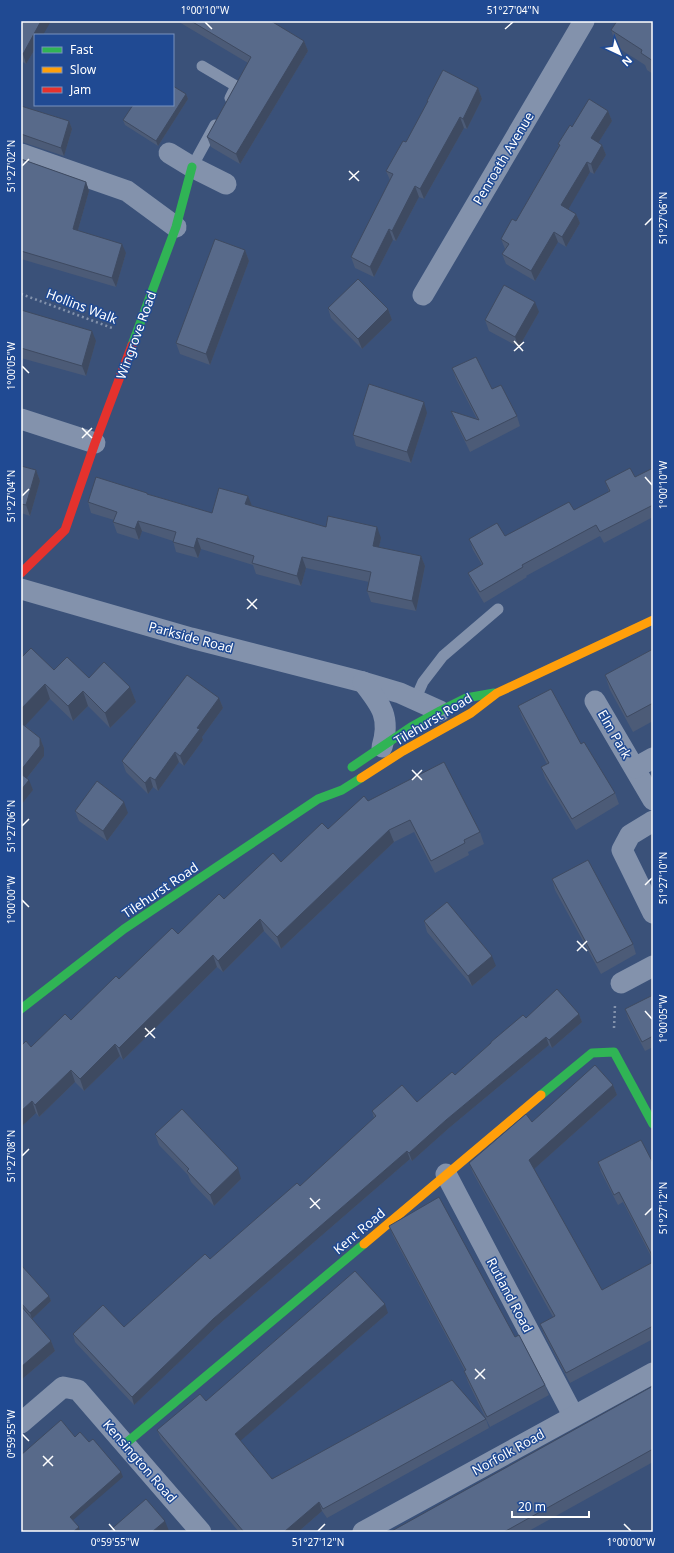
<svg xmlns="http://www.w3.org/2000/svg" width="674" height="1553" font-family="'Noto Sans',sans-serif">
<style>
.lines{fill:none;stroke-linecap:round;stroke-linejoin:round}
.path{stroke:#8392ac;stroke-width:2.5;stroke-dasharray:2 3;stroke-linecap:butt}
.lane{stroke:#8392ac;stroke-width:11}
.street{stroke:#8392ac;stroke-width:21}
.fast{stroke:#30b455;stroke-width:9}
.slow{stroke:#ff9f0a;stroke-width:9}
.jam{stroke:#e5322d;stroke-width:9}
.wall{fill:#4c5b77}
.shaded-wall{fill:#3e4a61}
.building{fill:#586a8a;stroke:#3e4a61}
.ticks{fill:none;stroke:#fff;stroke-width:1.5}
.labels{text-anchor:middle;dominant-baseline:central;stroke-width:3;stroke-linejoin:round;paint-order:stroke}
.street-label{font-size:13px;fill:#fff;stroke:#204a93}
.neatline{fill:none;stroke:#fff;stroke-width:1.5}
.ticks-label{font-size:10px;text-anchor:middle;fill:#fff}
</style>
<rect width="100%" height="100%" fill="#3a5179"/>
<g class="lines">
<g class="path">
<path d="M 21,294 L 112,328"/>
<path d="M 614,1028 L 615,1005"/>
</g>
<g class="lane">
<path d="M 202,66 L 236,86 L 230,98"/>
<path d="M 192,167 L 215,125"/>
<path d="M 415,700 L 423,682 L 443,656 L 498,609"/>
</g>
<g class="street">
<path d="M 169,153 L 192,167 L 226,184"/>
<path d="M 21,154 L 127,191 L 176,227"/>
<path d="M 423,295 L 584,21"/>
<path d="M 21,419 L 95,443"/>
<path d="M 21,589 L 191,638 L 363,682 L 400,693 L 440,711"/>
<path d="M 363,682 C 381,705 391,717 382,747"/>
<path d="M 595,701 L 653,800"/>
<path d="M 635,768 L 653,758"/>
<path d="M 653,821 L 630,835 L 622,850 L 653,913"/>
<path d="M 621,983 L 653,966"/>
<path d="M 446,1174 L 573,1415"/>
<path d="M 21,1423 L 63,1387 L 78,1390 L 201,1532"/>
<path d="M 363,1532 L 653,1373"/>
</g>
<g class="fast">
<path d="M 132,345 L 176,227 L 192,167"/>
<path d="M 352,767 L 411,727 L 440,711 L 466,698 L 494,693"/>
<path d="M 21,1009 L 124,929 L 318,799 L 342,790 L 361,778"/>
<path d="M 541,1095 L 592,1053 L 614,1052 L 653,1124"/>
<path d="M 125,1444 L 364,1244"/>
</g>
<g class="slow">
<path d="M 361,778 L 403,751 L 471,713 L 497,693 L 653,620"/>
<path d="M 364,1244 L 541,1095"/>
</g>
<path class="jam" d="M 21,573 L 65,530 L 95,443 L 132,345"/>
</g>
<g class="wall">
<path d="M 21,21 L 35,35 L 35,49 L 26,64 L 21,61 Z"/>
<path d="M 179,21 L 271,21 L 304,41 L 308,51 L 240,164 L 211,147 L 207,137 L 248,63 L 179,22 Z"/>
<path d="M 653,21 L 653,74 L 647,70 L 645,65 L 617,47 L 611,30 Z"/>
<path d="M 478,88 L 482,99 L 467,129 L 464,128 L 424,199 L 419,197 L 396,241 L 393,240 L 374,277 L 355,268 L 351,257 L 390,180 L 386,171 L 406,142 L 428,102 L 427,101 Z"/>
<path d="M 186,94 L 188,99 L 158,146 L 125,125 L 123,120 Z"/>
<path d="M 21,106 L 69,121 L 72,129 L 64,156 L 25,143 L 21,142 Z"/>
<path d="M 608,111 L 612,121 L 598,143 L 602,145 L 606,155 L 594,174 L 590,172 L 568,209 L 576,214 L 580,223 L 566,247 L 558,242 L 535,281 L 506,264 L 502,254 L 505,249 L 501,239 L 516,221 L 559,147 L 558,144 L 572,127 Z"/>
<path d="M 21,159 L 86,182 L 89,191 L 78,230 L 126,253 L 116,287 L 21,259 Z"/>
<path d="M 245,250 L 249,261 L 210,365 L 180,354 L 176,343 Z"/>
<path d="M 328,308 L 388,309 L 392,320 L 362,349 L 331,318 Z"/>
<path d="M 21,310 L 96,341 L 86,376 L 21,358 Z"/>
<path d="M 539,312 L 519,347 L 489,331 L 485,320 Z"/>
<path d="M 452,368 L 492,389 L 517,416 L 520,426 L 470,452 L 455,421 L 451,411 L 477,419 L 456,379 Z"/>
<path d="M 427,413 L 411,463 L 356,446 L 353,435 Z"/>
<path d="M 21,466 L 36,470 L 40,481 L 30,516 L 21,513 Z"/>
<path d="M 653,468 L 653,517 L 604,543 L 600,536 L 526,576 L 527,577 L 484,603 L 472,583 L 468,573 L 482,565 L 473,550 L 469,539 L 505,536 L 574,510 L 609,492 L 605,481 L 635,477 Z"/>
<path d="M 147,493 L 148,494 L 212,513 L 248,496 L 251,506 L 326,527 L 381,538 L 379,547 L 421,556 L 425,566 L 416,611 L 371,602 L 367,591 L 369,582 L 306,568 L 301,586 L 256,574 L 253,565 L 201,549 L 198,558 L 176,552 L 173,541 L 142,531 L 139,540 L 117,533 L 113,522 L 114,520 L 91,513 L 88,502 Z"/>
<path d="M 653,649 L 653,721 L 633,732 L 610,690 L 605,675 Z"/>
<path d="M 21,658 L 54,670 L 89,678 L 130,687 L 136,702 L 110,728 L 88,706 L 73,721 L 50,699 L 25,725 L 40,738 L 44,748 L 44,756 L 27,778 L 33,790 L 21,805 Z"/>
<path d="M 219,698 L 223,708 L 202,737 L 203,740 L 184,766 L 179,762 L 158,791 L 153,787 L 148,794 L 126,772 L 122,761 Z"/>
<path d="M 518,706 L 581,744 L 615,793 L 619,804 L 576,830 L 545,778 L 541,767 L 547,764 L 522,717 Z"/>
<path d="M 368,801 L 480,832 L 484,844 L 468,852 L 469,855 L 435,873 L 414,832 L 394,842 L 281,949 L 264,931 L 223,972 L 217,967 L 123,1060 L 120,1056 L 84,1091 L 75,1082 L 39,1117 L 36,1113 L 21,1127 L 21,1046 L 31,1047 L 71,1020 L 119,979 L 178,934 L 224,899 L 281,862 Z"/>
<path d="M 75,811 L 128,813 L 107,841 L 79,821 Z"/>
<path d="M 552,879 L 633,944 L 636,954 L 601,974 L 555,890 Z"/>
<path d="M 424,921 L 496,966 L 472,986 L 427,932 Z"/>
<path d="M 653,995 L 653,1047 L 645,1051 L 628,1018 L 625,1009 Z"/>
<path d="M 579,1014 L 582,1022 L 552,1048 L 549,1045 L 449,1128 L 412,1161 L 410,1159 L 216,1327 L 134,1405 L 75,1342 L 73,1334 L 124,1327 L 210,1259 L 300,1186 L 374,1118 L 372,1111 L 417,1102 L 455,1075 L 491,1043 L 491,1042 L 526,1018 Z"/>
<path d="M 613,1085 L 617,1095 L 534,1169 L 602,1290 L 653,1262 L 653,1339 L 570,1383 L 544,1334 L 540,1324 L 553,1317 L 473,1173 L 469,1163 L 532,1122 Z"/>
<path d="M 155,1134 L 241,1179 L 214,1206 L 191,1182 L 188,1175 L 159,1145 Z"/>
<path d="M 598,1162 L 653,1163 L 653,1260 L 623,1202 L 618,1205 L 601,1172 Z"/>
<path d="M 389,1226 L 515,1337 L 545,1385 L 549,1395 L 490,1427 L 468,1382 L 464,1371 L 465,1371 L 393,1236 Z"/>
<path d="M 21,1265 L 49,1296 L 51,1301 L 32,1319 L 51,1341 L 55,1351 L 21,1380 Z"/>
<path d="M 388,1313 L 240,1441 L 272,1479 L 486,1419 L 489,1428 L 327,1518 L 322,1511 L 298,1532 L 239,1532 L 161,1439 L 157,1430 L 206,1401 Z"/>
<path d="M 653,1386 L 653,1462 L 527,1532 L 390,1532 Z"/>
</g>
<g class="shaded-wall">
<path d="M 41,21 L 51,21 L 43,35 L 35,35 L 35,49 L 26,64 L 23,54 Z"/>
<path d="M 304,41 L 308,51 L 240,164 L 236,154 Z"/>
<path d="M 478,88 L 482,99 L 467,129 L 463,119 Z"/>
<path d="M 186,94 L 188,99 L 158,146 L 156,141 Z"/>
<path d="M 608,111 L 612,121 L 595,148 L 591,138 Z"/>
<path d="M 460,117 L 464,128 L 424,199 L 420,189 Z"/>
<path d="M 69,121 L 72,129 L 64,156 L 61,148 Z"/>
<path d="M 602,145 L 606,155 L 594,174 L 591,164 Z"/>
<path d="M 587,162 L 590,172 L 565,215 L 561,205 Z"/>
<path d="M 86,182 L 89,191 L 76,237 L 73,229 Z"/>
<path d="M 415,186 L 419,197 L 396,241 L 392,231 Z"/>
<path d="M 576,214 L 580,223 L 566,247 L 562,237 Z"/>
<path d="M 389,229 L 393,240 L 374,277 L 370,267 Z"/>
<path d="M 554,232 L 558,242 L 535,281 L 531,271 Z"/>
<path d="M 122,244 L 126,253 L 116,287 L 112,278 Z"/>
<path d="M 245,250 L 249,261 L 210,365 L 206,354 Z"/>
<path d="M 535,302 L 539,312 L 519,347 L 515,337 Z"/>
<path d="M 388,309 L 392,320 L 362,349 L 358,339 Z"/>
<path d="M 92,331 L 96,341 L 86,376 L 82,366 Z"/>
<path d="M 424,402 L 427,413 L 411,463 L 407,452 Z"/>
<path d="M 36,470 L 40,481 L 30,516 L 26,505 Z"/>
<path d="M 248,496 L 252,506 L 245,504 Z"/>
<path d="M 138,521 L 142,531 L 139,540 L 135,529 Z"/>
<path d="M 377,527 L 381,538 L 377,556 L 373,546 Z"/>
<path d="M 197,538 L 201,549 L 198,558 L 194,548 Z"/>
<path d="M 421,556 L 425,566 L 416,611 L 412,601 Z"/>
<path d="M 302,557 L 306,568 L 301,586 L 297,576 Z"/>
<path d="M 45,684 L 50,699 L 24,727 L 21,719 L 21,709 Z"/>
<path d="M 130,687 L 136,702 L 110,728 L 105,713 Z"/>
<path d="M 83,691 L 88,706 L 73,721 L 68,706 Z"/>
<path d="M 219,698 L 223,708 L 202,737 L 203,740 L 184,766 L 180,756 L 197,728 Z"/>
<path d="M 40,738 L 44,748 L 44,756 L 23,783 L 21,777 L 21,770 Z"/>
<path d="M 175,752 L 179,762 L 158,791 L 155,780 Z"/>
<path d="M 150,777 L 153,787 L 148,794 L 145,783 Z"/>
<path d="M 29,780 L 33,790 L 21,805 L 21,790 Z"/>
<path d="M 124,802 L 128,813 L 107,841 L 103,831 Z"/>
<path d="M 389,830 L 394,842 L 281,949 L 277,937 Z"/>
<path d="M 260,919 L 264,931 L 223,972 L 218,961 Z"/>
<path d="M 213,955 L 217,967 L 123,1060 L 119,1048 Z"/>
<path d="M 492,956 L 496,966 L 472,986 L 468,976 Z"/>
<path d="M 579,1014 L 582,1022 L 552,1048 L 549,1040 Z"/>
<path d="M 546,1037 L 549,1045 L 449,1128 L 412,1161 L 409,1153 L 446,1120 Z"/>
<path d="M 115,1044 L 120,1056 L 84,1091 L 80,1079 Z"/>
<path d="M 71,1070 L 75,1082 L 39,1117 L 35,1105 Z"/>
<path d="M 613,1085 L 617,1095 L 533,1170 L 529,1160 Z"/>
<path d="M 32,1101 L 36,1113 L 21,1127 L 21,1111 Z"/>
<path d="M 407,1151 L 410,1159 L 216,1327 L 134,1405 L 132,1397 L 213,1319 Z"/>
<path d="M 238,1168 L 241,1179 L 214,1206 L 210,1195 Z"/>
<path d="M 49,1296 L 51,1301 L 32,1319 L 30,1313 Z"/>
<path d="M 385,1304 L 388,1313 L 238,1443 L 235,1434 Z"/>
<path d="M 51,1341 L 55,1351 L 21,1380 L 21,1367 Z"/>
<path d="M 121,1472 L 123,1477 L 71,1522 L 70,1517 Z"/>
<path d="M 319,1502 L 322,1511 L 298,1532 L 284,1532 Z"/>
<path d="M 165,1521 L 169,1531 L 168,1532 L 152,1532 Z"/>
<path d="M 79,1527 L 80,1532 L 73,1532 Z"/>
</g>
<g class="building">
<path d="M 21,21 L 41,21 L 23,54 L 21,53 Z"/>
<path d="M 191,21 L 271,21 L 304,41 L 236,154 L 207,137 L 251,57 Z"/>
<path d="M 617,21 L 653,21 L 653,61 L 641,53 L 642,50 L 611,30 Z"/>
<path d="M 443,70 L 478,88 L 463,119 L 460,117 L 420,189 L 415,186 L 392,231 L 389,229 L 370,267 L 351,257 L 393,174 L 386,171 L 403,141 L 406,142 L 428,101 L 427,101 Z"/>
<path d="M 173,86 L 186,94 L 156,141 L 123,120 L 133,105 L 173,105 Z"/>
<path d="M 589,99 L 608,111 L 591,138 L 602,145 L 591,164 L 587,162 L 561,205 L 576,214 L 562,237 L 554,232 L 531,271 L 502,254 L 509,244 L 501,239 L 512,219 L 516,221 L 560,145 L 558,144 L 570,125 L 572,127 Z"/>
<path d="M 21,106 L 69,121 L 61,148 L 21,134 Z"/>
<path d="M 21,159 L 86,182 L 73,229 L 122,244 L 112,278 L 21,251 Z"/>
<path d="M 215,239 L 245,250 L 206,354 L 176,343 Z"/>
<path d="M 358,279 L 388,309 L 358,339 L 328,308 Z"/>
<path d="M 504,285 L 535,302 L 515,337 L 485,320 Z"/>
<path d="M 21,310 L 92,331 L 82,366 L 21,348 Z"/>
<path d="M 476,357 L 492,389 L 501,385 L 517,416 L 466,441 L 451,411 L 479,420 L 452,368 Z"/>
<path d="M 369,384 L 424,402 L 407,452 L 353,435 Z"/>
<path d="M 21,466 L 36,470 L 26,505 L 21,504 Z"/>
<path d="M 630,468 L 635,477 L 653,468 L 653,505 L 600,532 L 596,525 L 522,565 L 523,567 L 480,592 L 468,573 L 483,564 L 469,539 L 497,523 L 505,536 L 569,502 L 574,510 L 610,491 L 605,481 Z"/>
<path d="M 96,477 L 147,493 L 147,494 L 212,513 L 219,488 L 248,496 L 245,504 L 326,527 L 328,516 L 377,527 L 373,546 L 421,556 L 412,601 L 367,591 L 371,572 L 302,557 L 297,576 L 252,563 L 254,556 L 197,538 L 194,548 L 173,542 L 176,532 L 138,521 L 135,529 L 113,522 L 117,512 L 88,502 Z"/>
<path d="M 31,648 L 54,670 L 67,657 L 89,678 L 104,662 L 130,687 L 105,713 L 83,691 L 68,706 L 45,684 L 21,709 L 21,658 Z"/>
<path d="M 653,649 L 653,703 L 627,717 L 605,675 Z"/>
<path d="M 187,675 L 219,698 L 197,728 L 200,729 L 180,756 L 175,752 L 155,780 L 150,777 L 145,783 L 122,761 Z"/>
<path d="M 551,689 L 581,744 L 584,742 L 615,793 L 572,819 L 541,767 L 549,763 L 518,706 Z"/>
<path d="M 21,723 L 40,738 L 40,746 L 21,770 Z"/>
<path d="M 444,762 L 480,832 L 464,840 L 465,843 L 431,861 L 410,820 L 389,830 L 277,937 L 260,919 L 218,961 L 213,955 L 119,1048 L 115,1044 L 80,1079 L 71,1070 L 35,1105 L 32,1101 L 21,1111 L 21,1046 L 26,1041 L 31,1047 L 65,1014 L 71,1020 L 116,976 L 119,979 L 172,928 L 178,934 L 219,894 L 224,899 L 273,853 L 281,862 L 322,823 L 328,829 L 364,796 L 368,801 Z"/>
<path d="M 21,774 L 29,780 L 21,790 Z"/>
<path d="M 97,781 L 124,802 L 103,831 L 75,811 Z"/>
<path d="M 588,860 L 633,944 L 597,963 L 552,879 Z"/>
<path d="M 447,902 L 492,956 L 468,976 L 424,921 Z"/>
<path d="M 557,989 L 579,1014 L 549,1040 L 546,1037 L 446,1120 L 409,1153 L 407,1151 L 213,1319 L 132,1397 L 73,1334 L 103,1305 L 124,1327 L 205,1254 L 210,1259 L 297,1183 L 300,1186 L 376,1116 L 372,1111 L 402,1085 L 417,1102 L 452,1072 L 455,1075 L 491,1043 L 491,1042 L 523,1015 L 526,1018 Z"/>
<path d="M 653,995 L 653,1036 L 642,1042 L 625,1009 Z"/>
<path d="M 595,1065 L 613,1085 L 529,1160 L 602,1290 L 653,1262 L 653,1326 L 566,1373 L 540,1324 L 555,1316 L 469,1163 L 526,1114 L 532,1122 Z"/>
<path d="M 182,1109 L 238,1168 L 210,1195 L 187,1171 L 189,1169 L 155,1134 Z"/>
<path d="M 641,1140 L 653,1163 L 653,1257 L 619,1192 L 614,1195 L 598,1162 Z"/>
<path d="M 439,1197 L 515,1337 L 519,1335 L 545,1385 L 487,1417 L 464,1371 L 466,1370 L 389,1226 Z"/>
<path d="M 21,1265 L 49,1296 L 30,1313 L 21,1303 Z"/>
<path d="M 355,1271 L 385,1304 L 235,1434 L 272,1479 L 452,1380 L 486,1419 L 323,1509 L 319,1502 L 284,1532 L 244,1532 L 157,1430 L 200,1394 L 206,1401 Z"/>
<path d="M 21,1306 L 51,1341 L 21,1367 Z"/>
<path d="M 653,1386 L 653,1449 L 504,1532 L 390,1532 Z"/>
<path d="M 61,1420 L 75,1437 L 80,1432 L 89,1442 L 93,1439 L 121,1472 L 70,1517 L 79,1527 L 73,1532 L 21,1532 L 21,1455 Z"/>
<path d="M 146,1499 L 165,1521 L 152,1532 L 108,1532 Z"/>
</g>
<path class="ticks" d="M 205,22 L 212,29M 505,29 L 513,22M 22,166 L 29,159M 349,171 L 359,181M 349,180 L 359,171M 645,225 L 652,218M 514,341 L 523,351M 514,351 L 524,342M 22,366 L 29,373M 82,428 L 92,438M 82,438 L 92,428M 645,477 L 652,485M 22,496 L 29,489M 247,599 L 257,609M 247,609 L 257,599M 412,770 L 422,780M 412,780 L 422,770M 22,826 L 29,819M 645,885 L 652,878M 22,900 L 29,907M 577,941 L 587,951M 577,951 L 587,941M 645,1011 L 652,1019M 145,1028 L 155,1038M 145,1037 L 155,1028M 22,1156 L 29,1149M 310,1198 L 320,1209M 310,1208 L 320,1199M 645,1215 L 652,1208M 475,1369 L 485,1379M 475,1379 L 485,1369M 22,1434 L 29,1441M 43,1456 L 53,1466M 43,1466 L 53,1456M 109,1524 L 115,1531M 624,1524 L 631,1531M 318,1531 L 325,1524"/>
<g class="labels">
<g class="street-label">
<text transform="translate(503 158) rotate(-59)">Penroath Avenue</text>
<text transform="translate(82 306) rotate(21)">Hollins Walk</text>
<text transform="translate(136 335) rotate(-70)">Wingrove Road</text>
<text transform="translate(191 637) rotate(15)">Parkside Road</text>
<text transform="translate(433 719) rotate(-31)">Tilehurst Road</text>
<text transform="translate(615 734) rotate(60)">Elm Park</text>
<text transform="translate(160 890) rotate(-34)">Tilehurst Road</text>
<text transform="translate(359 1231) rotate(-40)">Kent Road</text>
<text transform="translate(510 1295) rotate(62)">Rutland Road</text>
<text transform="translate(508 1452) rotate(-29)">Norfolk Road</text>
<text transform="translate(140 1461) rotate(49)">Kensington Road</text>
</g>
</g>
<rect width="674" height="1553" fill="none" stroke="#204a93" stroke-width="44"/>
<rect x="34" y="34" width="140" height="72" fill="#204a93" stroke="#7992be"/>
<rect x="42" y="47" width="20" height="6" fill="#30b455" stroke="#7992be"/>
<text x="70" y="54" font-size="12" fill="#ffffff">Fast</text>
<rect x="42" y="67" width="20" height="6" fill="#ff9f0a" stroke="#7992be"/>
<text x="70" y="74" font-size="12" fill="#ffffff">Slow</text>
<rect x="42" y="87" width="20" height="6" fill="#e5322d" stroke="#7992be"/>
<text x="70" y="94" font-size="12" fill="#ffffff">Jam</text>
<g transform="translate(620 54) rotate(136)" stroke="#204a93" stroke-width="3" paint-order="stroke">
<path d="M0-3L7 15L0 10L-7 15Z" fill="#ffffff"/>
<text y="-6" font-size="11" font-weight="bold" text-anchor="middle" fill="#ffffff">N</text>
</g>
<path d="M512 1511v6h77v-6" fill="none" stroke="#ffffff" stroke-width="2"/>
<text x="518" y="1511" font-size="12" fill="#ffffff" stroke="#204a93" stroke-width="3" paint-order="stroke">20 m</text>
<rect x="22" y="22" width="630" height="1509" class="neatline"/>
<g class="ticks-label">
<text x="205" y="14">1°00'10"W</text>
<text x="513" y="14">51°27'04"N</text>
<text transform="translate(11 166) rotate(-90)" y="4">51°27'02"N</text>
<text transform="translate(663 218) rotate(-90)" y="4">51°27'06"N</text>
<text transform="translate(11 366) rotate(-90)" y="4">1°00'05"W</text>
<text transform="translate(663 485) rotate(-90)" y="4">1°00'10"W</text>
<text transform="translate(11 496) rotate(-90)" y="4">51°27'04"N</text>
<text transform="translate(11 826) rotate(-90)" y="4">51°27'06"N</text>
<text transform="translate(663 878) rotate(-90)" y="4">51°27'10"N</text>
<text transform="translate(11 900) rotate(-90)" y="4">1°00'00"W</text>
<text transform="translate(663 1019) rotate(-90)" y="4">1°00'05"W</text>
<text transform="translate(11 1156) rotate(-90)" y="4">51°27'08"N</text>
<text transform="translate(663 1208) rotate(-90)" y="4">51°27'12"N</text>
<text transform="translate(11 1434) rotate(-90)" y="4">0°59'55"W</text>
<text x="115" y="1546">0°59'55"W</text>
<text x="318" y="1546">51°27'12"N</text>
<text x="631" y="1546">1°00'00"W</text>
</g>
</svg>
